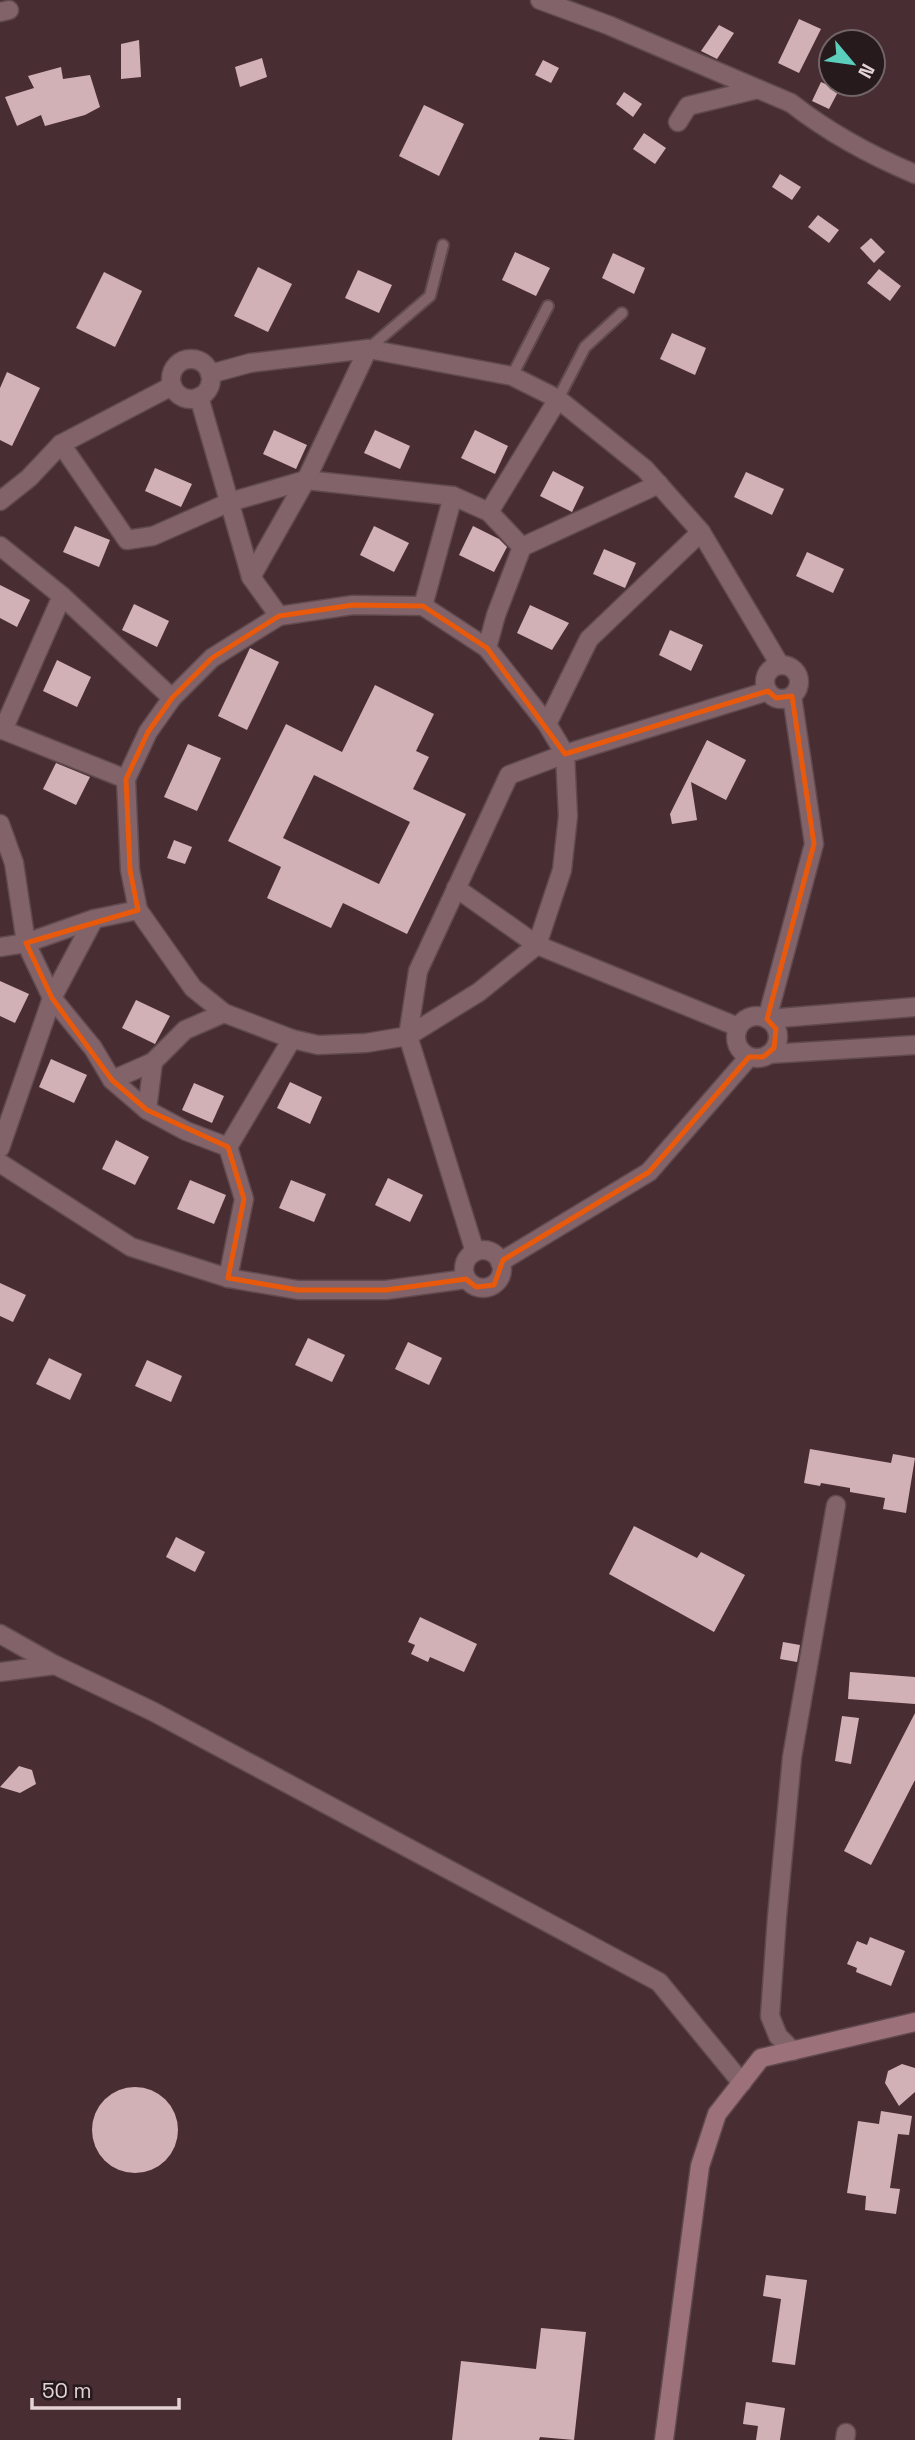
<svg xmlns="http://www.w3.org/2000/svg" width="915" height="2440" font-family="'Space Grotesk',sans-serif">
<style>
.building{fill:#d2b1b6;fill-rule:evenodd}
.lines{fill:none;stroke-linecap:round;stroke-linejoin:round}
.lane-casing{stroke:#604a4e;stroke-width:14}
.street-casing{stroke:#604a4e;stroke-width:21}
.secondary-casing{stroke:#604a4e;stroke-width:21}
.lane{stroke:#816369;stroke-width:10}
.street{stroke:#816369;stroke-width:18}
.secondary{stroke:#9c717a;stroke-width:18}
.marked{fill:none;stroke:#e8590c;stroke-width:5;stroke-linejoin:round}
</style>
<rect width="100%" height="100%" fill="#482d33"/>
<g class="building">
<path d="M 799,19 L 821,29 L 799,73 L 778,63 Z"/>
<path d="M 719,25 L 734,33 L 717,59 L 701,51 Z"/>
<path d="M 139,40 L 141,77 L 121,79 L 121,44 Z"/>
<path d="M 262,58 L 267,77 L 240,87 L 235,67 Z"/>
<path d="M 543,60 L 559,68 L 551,83 L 535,75 Z"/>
<path d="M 61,67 L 63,79 L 90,75 L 100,107 L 85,115 L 45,126 L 41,115 L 17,126 L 5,97 L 34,88 L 28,76 Z"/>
<path d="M 821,82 L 839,90 L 829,109 L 812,101 Z"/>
<path d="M 624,92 L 642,104 L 633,117 L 616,104 Z"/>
<path d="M 424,105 L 464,124 L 439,176 L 399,156 Z"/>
<path d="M 644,133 L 666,148 L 655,164 L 633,149 Z"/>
<path d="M 780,174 L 801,187 L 792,200 L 772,187 Z"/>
<path d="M 818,215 L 839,230 L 829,243 L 808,227 Z"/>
<path d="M 871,238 L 885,252 L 874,263 L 860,248 Z"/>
<path d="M 515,252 L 550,268 L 536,296 L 502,280 Z"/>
<path d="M 613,253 L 645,268 L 634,294 L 602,278 Z"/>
<path d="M 258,267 L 292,284 L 268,332 L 234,316 Z"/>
<path d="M 879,269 L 901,286 L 890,301 L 867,283 Z"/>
<path d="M 358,270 L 392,285 L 379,313 L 345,298 Z"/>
<path d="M 104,272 L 142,291 L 115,347 L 76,328 Z"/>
<path d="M 672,333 L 706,348 L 695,375 L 660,359 Z"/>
<path d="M 7,372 L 40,388 L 12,446 L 0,440 L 0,388 Z"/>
<path d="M 274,430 L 307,445 L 296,469 L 263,454 Z"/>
<path d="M 375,430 L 410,446 L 400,469 L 364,453 Z"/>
<path d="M 475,430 L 508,446 L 495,474 L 461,458 Z"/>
<path d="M 155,468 L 192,484 L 181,507 L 145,491 Z"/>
<path d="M 553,471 L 584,487 L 572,512 L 540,496 Z"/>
<path d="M 746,472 L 784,489 L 772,515 L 734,497 Z"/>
<path d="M 75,526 L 110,540 L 99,567 L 63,552 Z"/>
<path d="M 374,526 L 409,543 L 394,572 L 360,555 Z"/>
<path d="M 473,526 L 499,539 L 507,547 L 494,572 L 459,555 Z"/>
<path d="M 604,549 L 636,563 L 625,588 L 593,574 Z"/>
<path d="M 807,552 L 844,569 L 833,593 L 796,576 Z"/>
<path d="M 0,585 L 30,600 L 17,627 L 0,618 Z"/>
<path d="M 134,604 L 169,621 L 157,647 L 122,630 Z"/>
<path d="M 530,605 L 569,623 L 552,650 L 517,633 Z"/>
<path d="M 670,630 L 703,645 L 691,671 L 659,655 Z"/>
<path d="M 250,648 L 279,662 L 247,730 L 218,716 Z"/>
<path d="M 57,660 L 91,677 L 77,707 L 43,691 Z"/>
<path d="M 375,685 L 434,714 L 416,751 L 429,757 L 413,789 L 466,814 L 407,934 L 343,903 L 331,928 L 267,898 L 281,867 L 228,841 L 286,724 L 342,752 ZM 314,775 L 410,822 L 379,884 L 283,838 Z"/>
<path d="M 707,740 L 746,760 L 726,800 L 691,782 L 697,820 L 672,824 L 670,814 Z"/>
<path d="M 188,744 L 221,758 L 197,811 L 164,797 Z"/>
<path d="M 56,763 L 90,777 L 76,805 L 43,789 Z"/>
<path d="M 174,840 L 192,847 L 185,864 L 167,858 Z"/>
<path d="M 0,981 L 29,994 L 15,1023 L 0,1016 Z"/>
<path d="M 136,1000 L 170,1016 L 155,1044 L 122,1028 Z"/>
<path d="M 51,1059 L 87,1075 L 74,1103 L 39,1087 Z"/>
<path d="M 290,1082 L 322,1097 L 310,1124 L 277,1108 Z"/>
<path d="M 194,1083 L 224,1096 L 212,1123 L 182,1110 Z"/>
<path d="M 116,1140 L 149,1157 L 135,1185 L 102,1169 Z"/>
<path d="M 388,1178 L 423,1195 L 410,1222 L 375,1205 Z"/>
<path d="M 190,1180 L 226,1195 L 214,1224 L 177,1209 Z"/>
<path d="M 291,1180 L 326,1194 L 314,1222 L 279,1208 Z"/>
<path d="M 0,1283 L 26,1295 L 13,1322 L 0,1316 Z"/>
<path d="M 308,1338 L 345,1355 L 332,1382 L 295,1365 Z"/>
<path d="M 408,1342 L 442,1358 L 429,1385 L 395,1369 Z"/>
<path d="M 49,1358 L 82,1374 L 70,1400 L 36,1384 Z"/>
<path d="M 147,1360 L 182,1376 L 171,1402 L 135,1386 Z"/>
<path d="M 810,1449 L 891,1463 L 893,1454 L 915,1458 L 906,1513 L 883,1509 L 885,1498 L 850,1492 L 850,1488 L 821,1483 L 820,1486 L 804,1483 Z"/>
<path d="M 634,1526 L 697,1558 L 701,1552 L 745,1575 L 714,1632 L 609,1574 Z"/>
<path d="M 176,1537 L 205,1552 L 195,1572 L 166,1557 Z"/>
<path d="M 420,1617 L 477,1644 L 464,1672 L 430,1657 L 428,1662 L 411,1654 L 415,1645 L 408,1642 Z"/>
<path d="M 783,1642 L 800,1645 L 797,1662 L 780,1659 Z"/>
<path d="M 850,1672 L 915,1677 L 915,1704 L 848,1699 Z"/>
<path d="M 915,1713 L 915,1780 L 871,1865 L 844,1851 Z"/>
<path d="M 842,1716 L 859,1718 L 851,1764 L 835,1761 Z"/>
<path d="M 19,1766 L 32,1770 L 36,1784 L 20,1793 L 0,1787 Z"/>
<path d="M 870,1937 L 905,1951 L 891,1986 L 856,1972 L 857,1968 L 847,1964 L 857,1941 L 867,1945 Z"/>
<path d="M 902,2064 L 915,2068 L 915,2092 L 899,2106 L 885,2083 L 888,2071 Z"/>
<circle cx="135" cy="2130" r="43"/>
<path d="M 881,2111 L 912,2116 L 909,2135 L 898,2134 L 890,2188 L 900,2189 L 896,2214 L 865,2210 L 866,2196 L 847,2193 L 858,2121 L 879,2124 Z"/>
<path d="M 766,2275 L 807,2280 L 795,2365 L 772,2362 L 781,2299 L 763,2296 Z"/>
<path d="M 541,2328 L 586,2332 L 574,2440 L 540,2437 L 539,2440 L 452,2440 L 461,2361 L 536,2369 Z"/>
<path d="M 746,2402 L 785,2408 L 780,2440 L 756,2440 L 758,2426 L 743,2424 Z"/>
</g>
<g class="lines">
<g class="lane-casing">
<g id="lane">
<path d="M 368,349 L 430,296 L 443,245"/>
<path d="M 512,376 L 548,306"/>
<path d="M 558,399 L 585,347 L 622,313"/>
</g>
</g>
<g class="street-casing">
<g id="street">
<path d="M 540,0 L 608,25 L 791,103 C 828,132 872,156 915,174"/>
<path d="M 0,12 L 9,10"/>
<path d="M 678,122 L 688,106 L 758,89"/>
<circle cx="191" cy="379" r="20"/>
<path d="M 210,374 L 250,363 L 368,349 L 512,376 L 558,399 L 645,469 L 701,532 L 780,665"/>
<path d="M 199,397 L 251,577 L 279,616"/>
<path d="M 61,444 L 127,540 L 153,536 L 230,502 L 306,480 L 453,496 L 489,512 L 522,547"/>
<path d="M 0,501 L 29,478 L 61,444 L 172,386"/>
<path d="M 489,512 L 558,399"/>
<path d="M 0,546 L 62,596 L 172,698"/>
<path d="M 251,577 L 306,480 L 368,349"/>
<path d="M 353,605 L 423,606 L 487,648 L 547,724 L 565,754 L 568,816 L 562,870 L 537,945 L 479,992 L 408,1036 L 366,1043 L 318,1045 L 292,1039 L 224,1013 L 193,988 L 138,910 L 130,870 L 126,779 L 148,732 L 172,698 L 212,658 L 279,616 Z"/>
<path d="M 423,606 L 453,496"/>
<path d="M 487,648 L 496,615 L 522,547 L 659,484"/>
<circle cx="782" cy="682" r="17"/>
<path d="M 792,696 L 814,844 L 767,1019 L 915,1007"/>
<path d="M 547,724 L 589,639 L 701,532"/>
<path d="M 0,730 L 3,730 L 62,596"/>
<path d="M 3,730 L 126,779"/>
<path d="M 0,824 L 14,863 L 26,943 L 52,998 L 94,919"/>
<path d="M 456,888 L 537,945 L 738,1027"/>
<path d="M 0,947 L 26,943 L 94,919 L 138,910"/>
<path d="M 52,998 L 93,1048 L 112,1080 L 153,1062 L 185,1030 L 224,1013"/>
<circle cx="757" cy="1037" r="21"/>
<path d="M 769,1054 L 915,1045"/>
<path d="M 112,1080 L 147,1110 L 186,1131 L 228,1147 L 292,1039"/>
<path d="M 147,1110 L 153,1062"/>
<path d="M 228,1147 L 244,1199 L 228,1278"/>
<path d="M 0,1148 L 52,998"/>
<path d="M 0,1163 L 131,1247 L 228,1278 L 298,1290 L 386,1290 L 466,1279"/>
<circle cx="483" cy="1269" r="19"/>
<path d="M 475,1252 L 408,1036 L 418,971 L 509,775 L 565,754 L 768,691"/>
<path d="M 500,1262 L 649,1172 L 749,1057"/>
<path d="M 0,1634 L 55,1665 L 152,1711 L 659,1982 L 742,2083"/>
<path d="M 0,1672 L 55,1665"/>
<path d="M 793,2051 L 778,2036 L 770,2016 L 777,1917 L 792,1757 L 836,1505"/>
<path d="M 845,2440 L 846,2433"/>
</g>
</g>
<g class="secondary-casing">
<path id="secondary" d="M 664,2440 L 700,2166 L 717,2114 L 761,2058 L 915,2022"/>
</g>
<use href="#lane" class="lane"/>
<use href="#street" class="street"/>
<use href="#secondary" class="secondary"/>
</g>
<path class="marked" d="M 353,605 L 423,606 L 487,648 L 565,754 L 768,691 L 776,698 L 792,696 L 814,844 L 767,1019 L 776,1029 L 774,1048 L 763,1057 L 749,1057 L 649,1172 L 503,1260 L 494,1285 L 476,1287 L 466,1279 L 386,1290 L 298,1290 L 228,1278 L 244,1199 L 228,1147 L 147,1110 L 112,1080 L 52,998 L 26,943 L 138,910 L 130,870 L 126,779 L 148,732 L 172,698 L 212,658 L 279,616 Z"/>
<g transform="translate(852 63) rotate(119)"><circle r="33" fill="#261a1c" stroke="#726466" stroke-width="2"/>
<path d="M0-5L12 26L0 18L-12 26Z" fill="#5bcebc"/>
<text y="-10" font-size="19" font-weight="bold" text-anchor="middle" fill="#e4d2d5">N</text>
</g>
<path d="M32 2398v10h147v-10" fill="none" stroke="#e4d2d5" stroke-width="3.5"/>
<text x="42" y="2398" font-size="21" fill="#e4d2d5" stroke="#261a1c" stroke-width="5" paint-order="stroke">50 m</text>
</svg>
